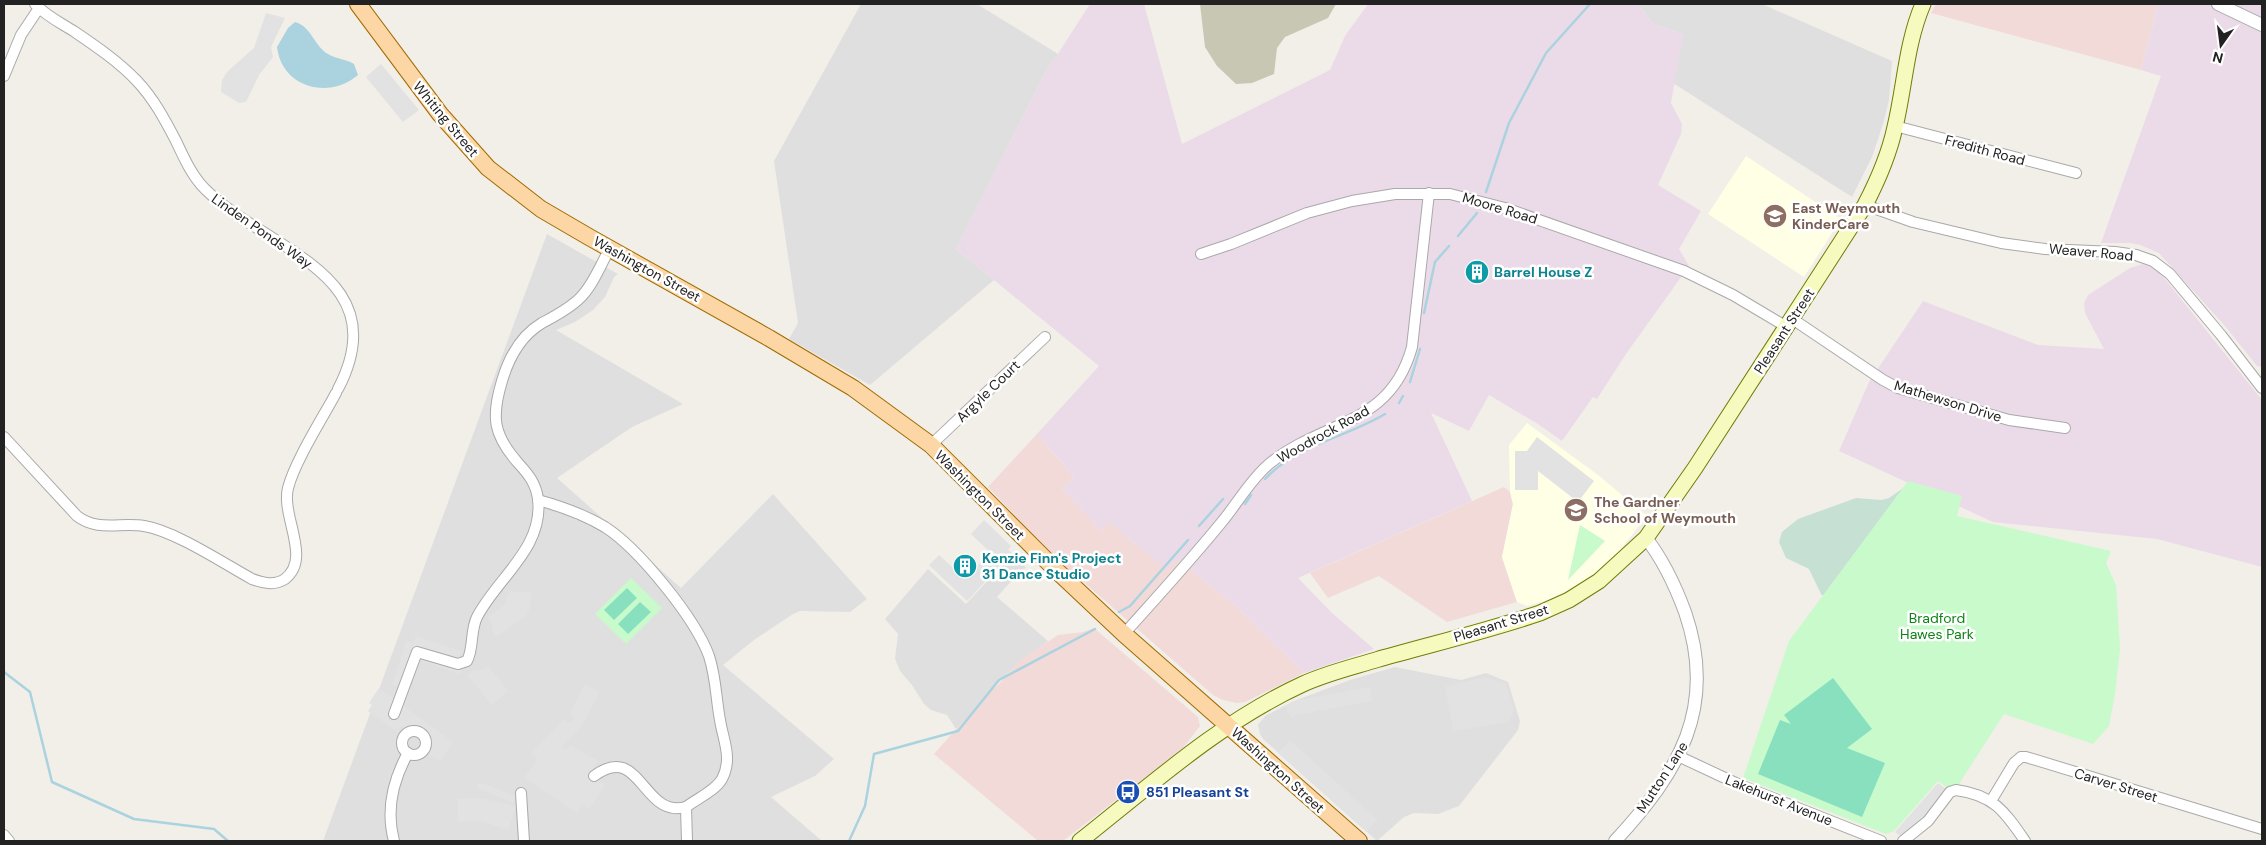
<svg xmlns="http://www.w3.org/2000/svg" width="2266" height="845" font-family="'DM Sans',sans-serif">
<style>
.residential{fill:#e0dfdf}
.commercial{fill:#f2dad9}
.industrial{fill:#ebdbe8}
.education{fill:#ffffe5}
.construction{fill:#c7c7b4}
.wetland{fill:#c6e0d4}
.park{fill:#c8facc}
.pitch{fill:#88e0be}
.parking{fill:#e2e2e2}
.water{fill:#aad3df}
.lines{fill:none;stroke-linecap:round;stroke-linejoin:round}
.stream{stroke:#aad3df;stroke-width:2.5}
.minor-casing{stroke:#a9a9a9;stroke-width:12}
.tertiary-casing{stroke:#a9a9a9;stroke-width:14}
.secondary-casing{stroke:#707d05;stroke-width:17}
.primary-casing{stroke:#a06b00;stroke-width:18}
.minor{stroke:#fff;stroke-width:10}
.tertiary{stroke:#fff;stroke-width:12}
.secondary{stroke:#f7fabf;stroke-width:15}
.primary{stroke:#fcd6a4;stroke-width:16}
.labels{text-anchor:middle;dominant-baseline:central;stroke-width:5;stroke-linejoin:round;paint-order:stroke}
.street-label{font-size:14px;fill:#222;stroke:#fff}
.education-label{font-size:14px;font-weight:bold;fill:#785e54;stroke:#fff;text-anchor:start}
.culture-label{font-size:14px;font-weight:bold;fill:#0d838f;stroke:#fff;text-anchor:start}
.park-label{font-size:14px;fill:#0c8416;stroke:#fff}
.transit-label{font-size:14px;font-weight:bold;fill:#164399;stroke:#fff;text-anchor:start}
</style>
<rect width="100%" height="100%" fill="#f2efe9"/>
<g class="residential">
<path d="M 861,4 L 977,4 L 1058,54 L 1043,77 L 956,249 L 994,280 L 870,385 L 789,339 L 798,323 L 774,161 Z"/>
<path d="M 1638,4 L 1762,4 L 1892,61 L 1889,100 L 1883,124 L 1872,157 L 1852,197 L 1673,83 L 1683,34 L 1653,24 Z"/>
<path d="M 547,234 L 618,274 L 614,277 L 605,297 L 593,310 L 575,322 L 556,330 L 683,404 L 632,427 L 557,478 L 681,588 L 773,494 L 867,599 L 850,612 L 800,611 L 793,614 L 754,640 L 723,665 L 834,759 L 815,776 L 771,797 L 822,841 L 323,841 Z"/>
<path d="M 1013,553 L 1026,568 L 1021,570 L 997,597 L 1048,641 L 1010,671 L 980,702 L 979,708 L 956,729 L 947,715 L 931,710 L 924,704 L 912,685 L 900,671 L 895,659 L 898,634 L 885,619 L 928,569 L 966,604 Z"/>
<path d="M 1395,667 L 1461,680 L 1486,673 L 1508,682 L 1520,721 L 1518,730 L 1459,806 L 1438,814 L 1414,813 L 1404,817 L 1377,841 L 1263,739 L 1260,734 L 1258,725 L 1265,716 L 1294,701 L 1350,680 Z"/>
</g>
<g class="commercial">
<path d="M 1936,4 L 2158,4 L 2141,70 L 1931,13 Z"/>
<path d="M 1037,434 L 1074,477 L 1062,489 L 1102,531 L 1109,521 L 1134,543 L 1176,558 L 1238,608 L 1304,673 L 1245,702 L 1237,703 L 1223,700 L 1213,695 L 1049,552 L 988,487 Z"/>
<path d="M 1504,487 L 1510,492 L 1513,504 L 1502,557 L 1517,602 L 1447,622 L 1379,576 L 1328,598 L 1310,573 Z"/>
<path d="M 1094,628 L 1198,717 L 1200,726 L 1183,748 L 1063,841 L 1038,841 L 934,754 L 956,729 L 979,708 L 982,698 L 999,684 L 1019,661 L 1058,635 L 1083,632 Z"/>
</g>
<g class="industrial">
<path d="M 1090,4 L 1144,4 L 1182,144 L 1330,70 L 1345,36 L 1368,4 L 1638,4 L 1653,24 L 1683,34 L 1671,103 L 1682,124 L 1681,134 L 1658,185 L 1701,211 L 1679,249 L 1689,266 L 1626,354 L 1597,399 L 1593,397 L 1562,441 L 1538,424 L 1489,395 L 1469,431 L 1431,413 L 1472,501 L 1298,578 L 1332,613 L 1374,649 L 1304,673 L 1238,608 L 1177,559 L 1167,570 L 1109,522 L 1102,531 L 1062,489 L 1074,477 L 1037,434 L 1099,366 L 956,249 L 1043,77 Z"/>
<path d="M 2158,4 L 2262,4 L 2262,367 L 2257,366 L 2225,326 L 2159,253 L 2140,245 L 2130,243 L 2101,243 L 2161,76 L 2141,70 Z"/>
<path d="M 2143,264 L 2153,267 L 2161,274 L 2262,400 L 2262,567 L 2157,539 L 1993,522 L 1839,451 L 1869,382 L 1923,301 L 2038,345 L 2104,349 L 2085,313 L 2084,303 L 2088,295 L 2130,268 Z"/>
</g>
<g class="education">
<path d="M 1746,156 L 1841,219 L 1804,277 L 1708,214 Z"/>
<path d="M 1527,423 L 1598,475 L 1647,516 L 1612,560 L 1583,583 L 1548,600 L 1527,606 L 1517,602 L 1502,557 L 1513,504 L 1510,492 L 1509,445 Z"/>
</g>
<path class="construction" d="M 1200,4 L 1336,4 L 1328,18 L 1285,37 L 1277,48 L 1274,74 L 1252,83 L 1236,84 L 1217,66 L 1205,47 Z"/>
<path class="wetland" d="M 1909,484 L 1827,598 L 1821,594 L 1809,569 L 1786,558 L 1779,542 L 1782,532 L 1798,519 L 1856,498 L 1881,500 L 1889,498 Z"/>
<g class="park">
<path d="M 1908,481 L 1962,496 L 1957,516 L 2111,551 L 2106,563 L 2116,585 L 2120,649 L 2115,694 L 2109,726 L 2093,744 L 2004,714 L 1957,787 L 1950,790 L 1938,781 L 1894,831 L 1886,834 L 1743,778 L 1789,641 Z"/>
<path d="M 1580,525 L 1605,541 L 1568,580 Z"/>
<path d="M 631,578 L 662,608 L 626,644 L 595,614 Z"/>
</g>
<g class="pitch">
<path d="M 627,588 L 637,598 L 614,620 L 604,610 Z"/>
<path d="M 640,602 L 651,612 L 628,634 L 618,624 Z"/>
<path d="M 1833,678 L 1872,729 L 1847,748 L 1885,763 L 1862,817 L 1758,774 L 1780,720 L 1791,724 L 1784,715 Z"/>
</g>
<g class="parking">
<path d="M 266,13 L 285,18 L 271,47 L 273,57 L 259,75 L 246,102 L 239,103 L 221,92 L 222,80 L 228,71 L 254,48 Z"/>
<path d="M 381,64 L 419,110 L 403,122 L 366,77 Z"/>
<path d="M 1537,437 L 1594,481 L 1578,502 L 1538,471 L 1538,490 L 1515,490 L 1515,451 L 1527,451 Z"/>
<path d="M 984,520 L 1011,546 L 1008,550 L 1012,553 L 967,601 L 929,565 L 939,555 L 965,579 L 990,552 L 971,534 Z"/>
<path d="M 509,591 L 532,593 L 529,611 L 526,616 L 496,637 L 493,632 L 492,623 L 488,618 L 505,604 Z"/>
<path d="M 416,636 L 461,651 L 459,657 L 463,667 L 460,674 L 416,659 L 405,689 L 392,685 L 406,641 L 413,643 Z"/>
<path d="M 488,666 L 509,691 L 492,705 L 467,675 L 474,670 L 483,670 Z"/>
<path d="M 1485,677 L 1506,684 L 1514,710 L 1509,722 L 1453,731 L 1445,687 Z"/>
<path d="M 585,684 L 600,692 L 582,726 L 561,747 L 566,750 L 570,745 L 598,761 L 593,769 L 599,781 L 605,785 L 589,810 L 583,806 L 577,813 L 524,778 L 537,759 L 531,753 L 564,719 L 570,723 L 574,718 L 570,714 Z"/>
<path d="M 1370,687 L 1372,701 L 1297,715 L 1291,718 L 1285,706 L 1294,701 Z"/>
<path d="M 379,688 L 453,742 L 440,762 L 428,754 L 433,747 L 402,726 L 397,732 L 368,711 L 372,705 L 369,703 Z"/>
<path d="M 1290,740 L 1378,820 L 1367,832 L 1278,753 Z"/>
<path d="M 479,782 L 516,796 L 513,803 L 477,788 Z"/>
<path d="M 1938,783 L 1949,791 L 1915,828 L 1902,837 L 1895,832 Z"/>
<path d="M 476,798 L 495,801 L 516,807 L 508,830 L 481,821 L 458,822 L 458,799 Z"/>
</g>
<path class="water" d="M 295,22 C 312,27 314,46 328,54 C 336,59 346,59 354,64 L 358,75 C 329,100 282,88 277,47 L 288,28 Z"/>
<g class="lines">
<g class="stream">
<path d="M 1486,192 L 1509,123 L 1546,53 L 1590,4"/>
<path d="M 1458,236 L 1477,213"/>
<path d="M 1424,313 L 1435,262 L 1449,246"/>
<path d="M 1410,382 L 1420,349"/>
<path d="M 1399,403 L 1403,396"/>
<path d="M 1265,479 C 1298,444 1345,438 1385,414"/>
<path d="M 1245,504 L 1251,495"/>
<path d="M 1199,526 L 1223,499"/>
<path d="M 1119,612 L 1130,606 L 1188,540"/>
<path d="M 4,672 L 30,692 L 52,782 L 134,819 L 214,829 L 228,841"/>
<path d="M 849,841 L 865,806 L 874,754 L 958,731 L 999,680 L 1095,629"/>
</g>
<g class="minor-casing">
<g id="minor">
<path d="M 35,4 C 46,16 61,23 75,32 C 97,47 119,62 137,81 C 154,99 165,120 176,141 C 184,158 192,176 205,189 C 267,251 398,274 338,389"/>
<path d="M 4,76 L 21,35 L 39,8"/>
<path d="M 1895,126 L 2076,173"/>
<path d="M 1865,205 L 1913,222 L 2001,243 L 2045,249 L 2115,252 L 2136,255 L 2153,261 L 2170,274 L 2221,335 L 2262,388"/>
<path d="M 1201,254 L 1231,244 L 1307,213 L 1352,201 L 1395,194 L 1450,194 L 1505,208 L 1684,271 L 1733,295 L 1785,326"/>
<path d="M 1791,318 L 1883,380 L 1898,388 L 2009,420 L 2065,428"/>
<path d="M 4,437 L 77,516 C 98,532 120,522 144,526 C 175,531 223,563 252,579 C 263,583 274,586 285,579 C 312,558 281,517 288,488 C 295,461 322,419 336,393"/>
<path d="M 931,445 L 1045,337"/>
<path d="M 538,500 C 560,506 585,515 605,527 C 639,549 695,618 709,656 C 716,677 716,699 720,720 C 723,740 733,758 722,779 C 715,791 698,798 686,807"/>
<path d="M 1124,634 C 1157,597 1190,561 1221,523 C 1237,504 1250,480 1269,464 C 1324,419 1390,427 1412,347 L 1429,193"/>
<path d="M 394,714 L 417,652 L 458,664 L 467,661 C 474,648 470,631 477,617 C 497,578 544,548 538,499 C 536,484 529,475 519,464 C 493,435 491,417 502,381 C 509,357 520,336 542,323 C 555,316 569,309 580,298 C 593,285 600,266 609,250"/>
<circle cx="414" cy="743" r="12"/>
<path d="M 1678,756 L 1740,785 L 1881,841"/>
<path d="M 594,776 C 641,741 642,819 686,807 L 687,841"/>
<path d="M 521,793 L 524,841"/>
<path d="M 1991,801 L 2014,763 L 2021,757 L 2026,757 L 2262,829"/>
<path d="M 4,835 L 9,841"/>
<path d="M 394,841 C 386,811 393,780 408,753"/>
<path d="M 1903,841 L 1928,821 L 1950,792 L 1956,790 C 1994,795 2005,812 2025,841"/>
</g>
</g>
<g class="tertiary-casing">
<g id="tertiary">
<path d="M 2218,4 L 2262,25"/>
<path d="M 1615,841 C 1679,772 1718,707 1685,612 C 1675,585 1664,561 1646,538"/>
</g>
</g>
<g class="secondary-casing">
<path id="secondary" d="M 1080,841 C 1151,785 1220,722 1303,684 C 1327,673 1353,667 1379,659 C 1432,644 1487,631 1540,613 L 1569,600 L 1599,581 L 1646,538 L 1695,468 L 1865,205 C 1878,180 1889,155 1895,127 C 1905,85 1906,44 1923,4"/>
</g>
<g class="primary-casing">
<path id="primary" d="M 358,4 L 440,114 L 488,168 L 541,209 L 589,237 L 769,338 L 853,388 L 931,445 L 1056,570 L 1124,634 L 1359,841"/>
</g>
<use href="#minor" class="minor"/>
<use href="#tertiary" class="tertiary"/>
<use href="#secondary" class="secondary"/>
<use href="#primary" class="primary"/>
</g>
<defs>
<g id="school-disc" transform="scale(1.25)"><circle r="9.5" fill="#8d6e63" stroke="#fff"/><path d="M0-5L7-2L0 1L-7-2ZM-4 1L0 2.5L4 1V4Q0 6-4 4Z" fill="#fff"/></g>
<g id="building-disc" transform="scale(1.25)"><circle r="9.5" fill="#0f9aa8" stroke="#fff"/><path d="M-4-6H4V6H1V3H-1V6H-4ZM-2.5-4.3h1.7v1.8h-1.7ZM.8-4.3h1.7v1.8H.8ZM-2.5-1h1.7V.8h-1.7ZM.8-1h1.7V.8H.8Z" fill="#fff"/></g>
<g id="bus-disc" transform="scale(1.25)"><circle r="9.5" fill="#1a4fb4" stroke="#fff"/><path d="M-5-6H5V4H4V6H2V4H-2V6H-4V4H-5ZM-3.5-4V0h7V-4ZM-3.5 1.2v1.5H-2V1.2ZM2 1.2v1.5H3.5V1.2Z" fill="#fff"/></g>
</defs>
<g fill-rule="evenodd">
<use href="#school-disc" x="1775" y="216"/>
<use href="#building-disc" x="1477" y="272"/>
<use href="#school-disc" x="1576" y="510"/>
<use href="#building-disc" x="965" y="566"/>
<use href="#bus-disc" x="1128" y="792"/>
</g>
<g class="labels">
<g class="street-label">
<text transform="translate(446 119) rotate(50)">Whiting Street</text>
<text transform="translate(1985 150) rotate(15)">Fredith Road</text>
<text transform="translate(1500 208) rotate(17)">Moore Road</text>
<text transform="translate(262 231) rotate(35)">Linden Ponds Way</text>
<text transform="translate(2091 252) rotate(5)">Weaver Road</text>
<text transform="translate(647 269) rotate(29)">Washington Street</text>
<text transform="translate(1784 331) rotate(-57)">Pleasant Street</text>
<text transform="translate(988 391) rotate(-44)">Argyle Court</text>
<text transform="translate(1948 401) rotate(17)">Mathewson Drive</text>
<text transform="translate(1323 434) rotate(-29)">Woodrock Road</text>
<text transform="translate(980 495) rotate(45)">Washington Street</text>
<text transform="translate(1501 623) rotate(-17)">Pleasant Street</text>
<text transform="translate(1278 770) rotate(42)">Washington Street</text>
<text transform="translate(1662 777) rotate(-57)">Mutton Lane</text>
<text transform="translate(2116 785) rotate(17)">Carver Street</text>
<text transform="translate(1779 800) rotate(22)">Lakehurst Avenue</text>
</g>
<g class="education-label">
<text x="1792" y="208">East Weymouth<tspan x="1792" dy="16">KinderCare</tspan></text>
<text x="1594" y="502">The Gardner<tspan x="1594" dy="16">School of Weymouth</tspan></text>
</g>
<g class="culture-label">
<text x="1494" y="272">Barrel House Z</text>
<text x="982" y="558">Kenzie Finn's Project<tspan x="982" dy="16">31 Dance Studio</tspan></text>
</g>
<g class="park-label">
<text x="1937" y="618">Bradford<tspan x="1937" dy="16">Hawes Park</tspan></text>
</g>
<g class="transit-label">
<text x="1146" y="792">851 Pleasant St</text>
</g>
</g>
<rect width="2266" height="845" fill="none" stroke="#222222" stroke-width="10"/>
<g transform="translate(2221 45) rotate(194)" stroke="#ffffff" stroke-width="4" paint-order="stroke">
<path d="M0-4L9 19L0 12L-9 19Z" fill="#222222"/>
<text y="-8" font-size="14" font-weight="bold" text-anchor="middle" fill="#222222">N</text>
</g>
</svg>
